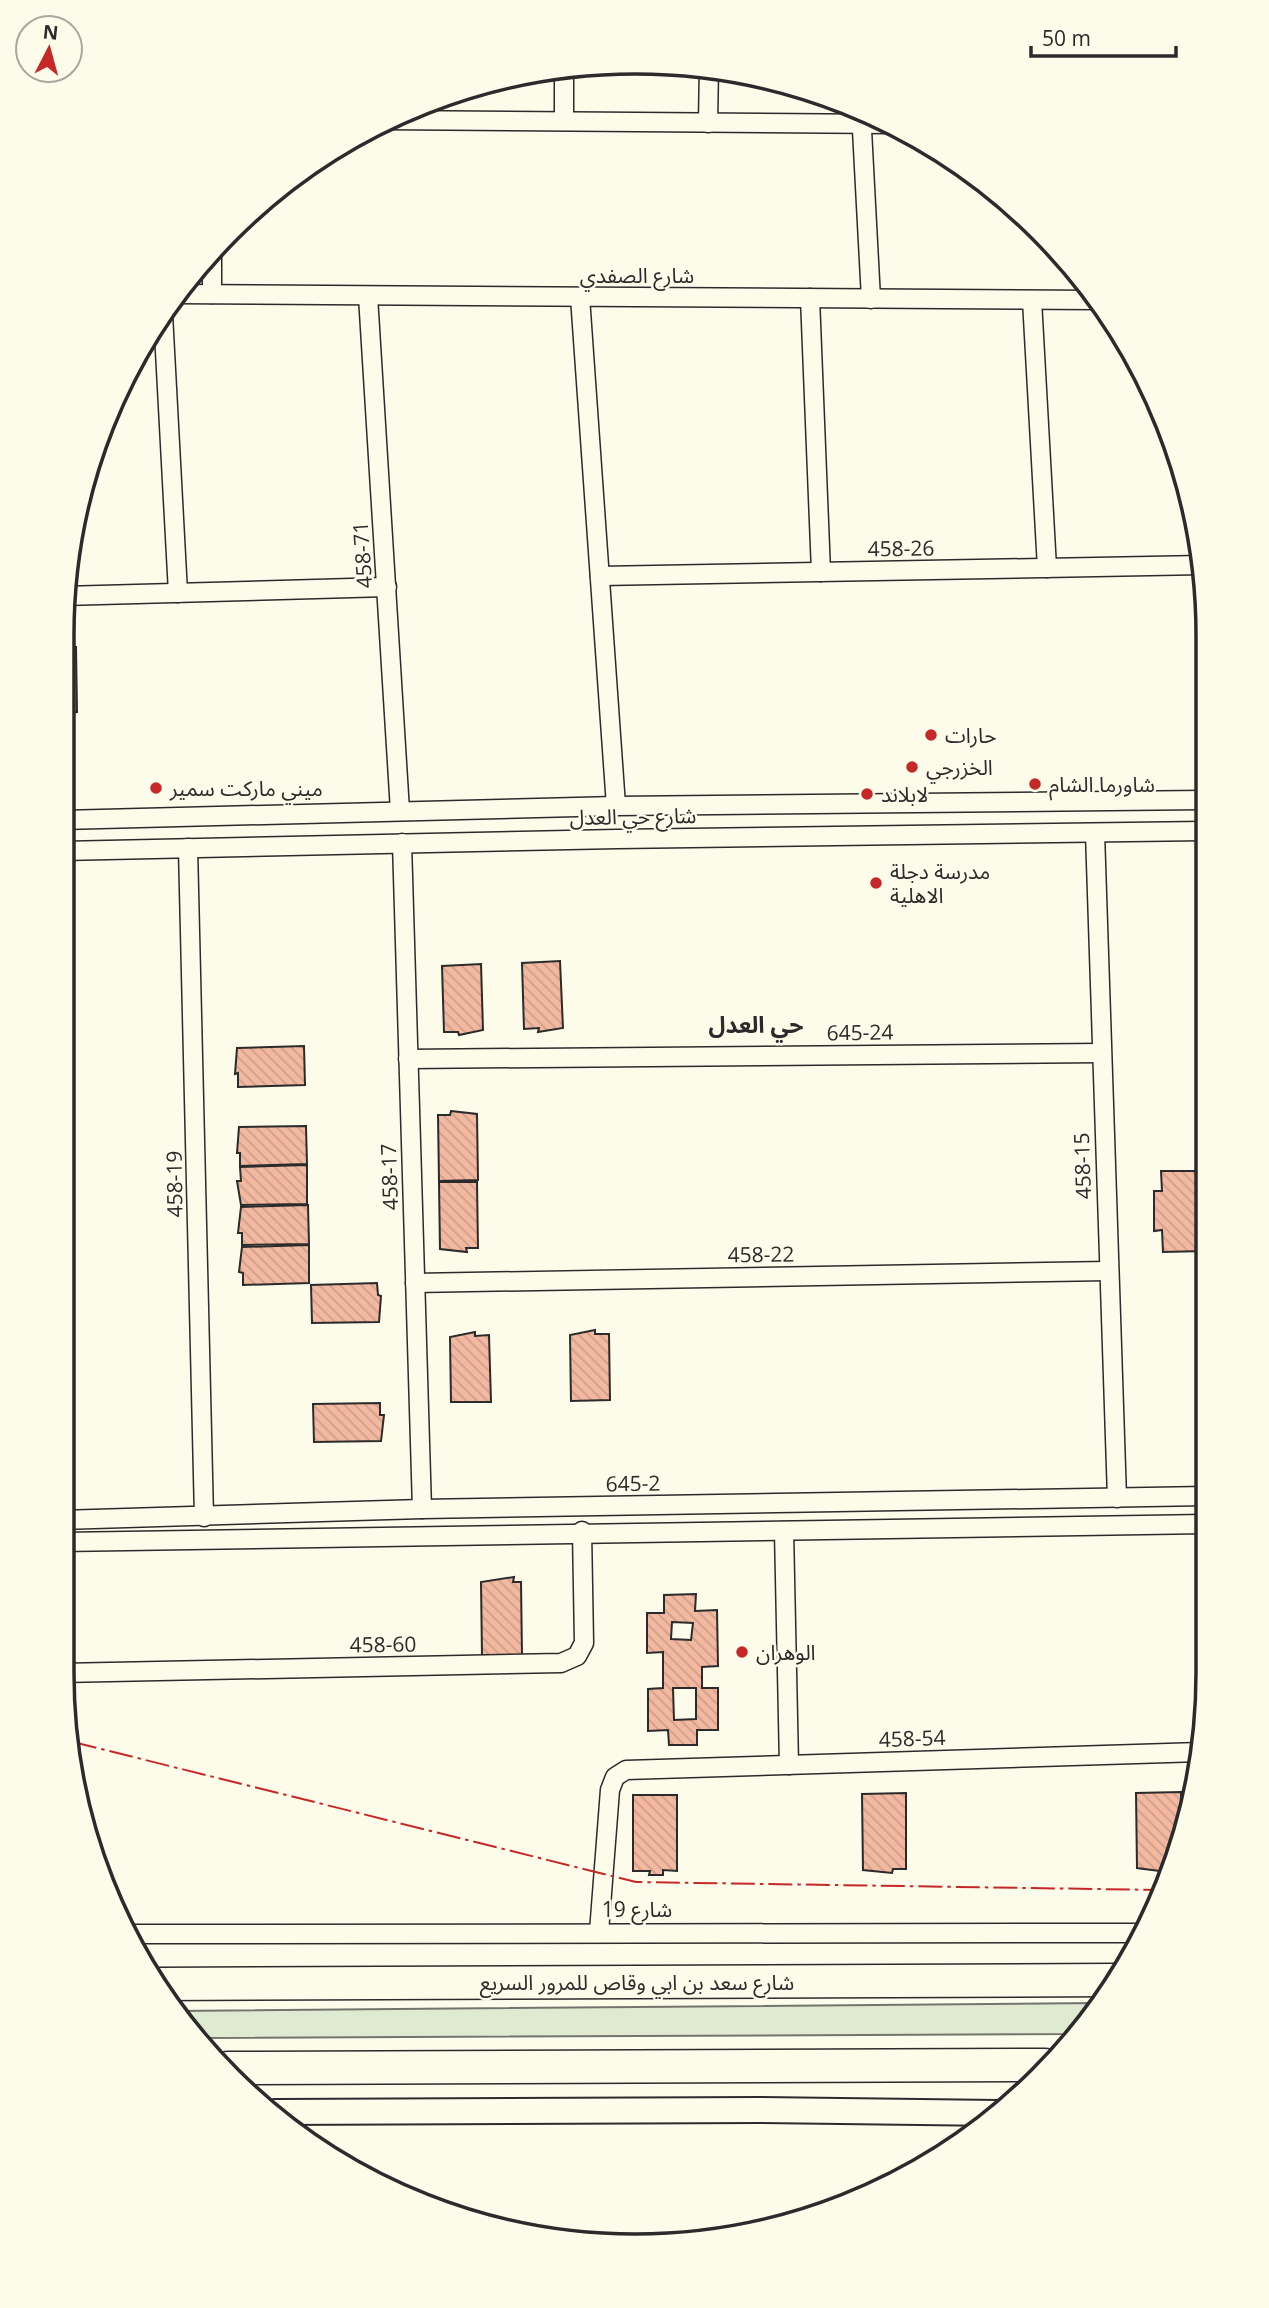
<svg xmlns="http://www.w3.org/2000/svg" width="1269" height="2308" font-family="'Open Sans','Noto Sans Arabic',sans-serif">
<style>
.green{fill:#deebd1;stroke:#74746e;stroke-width:2}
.building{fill:url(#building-back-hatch);stroke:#2b2b2b;stroke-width:2;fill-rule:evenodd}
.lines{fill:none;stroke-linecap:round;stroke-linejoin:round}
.street-casing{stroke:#2b2b2b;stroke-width:21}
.secondary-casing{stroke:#2b2b2b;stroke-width:28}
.highway-casing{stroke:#2b2b2b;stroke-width:35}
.street{stroke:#fdfbea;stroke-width:18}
.secondary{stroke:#fdfbea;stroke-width:24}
.highway{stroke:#fdfbea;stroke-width:32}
.power{stroke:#c62828;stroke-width:2;stroke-dasharray:24 5 3.5 5;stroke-linecap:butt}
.poi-dot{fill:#c62828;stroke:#fdfbea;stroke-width:2.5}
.labels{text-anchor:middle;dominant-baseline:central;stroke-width:5;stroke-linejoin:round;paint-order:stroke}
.street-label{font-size:21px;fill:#2b2b2b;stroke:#fdfbea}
.poi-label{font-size:21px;fill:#2b2b2b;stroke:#fdfbea;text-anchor:start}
.neighbourhood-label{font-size:23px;font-weight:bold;fill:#2b2b2b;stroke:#fdfbea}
.rim{fill:none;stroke:#2b2b2b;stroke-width:3.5}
</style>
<defs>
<pattern id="building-back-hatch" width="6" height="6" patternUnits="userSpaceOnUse" patternTransform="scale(1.75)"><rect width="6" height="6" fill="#f2b8a0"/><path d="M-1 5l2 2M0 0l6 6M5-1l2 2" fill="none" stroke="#d09e8a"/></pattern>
</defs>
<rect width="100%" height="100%" fill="#fdfbea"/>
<path class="green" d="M 1096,2003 L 1071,2034 L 196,2038 L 180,2023 L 174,2011 Z"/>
<g class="building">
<path d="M 62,647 L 76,647 L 77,712 L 62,713 Z"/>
<path d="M 560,961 L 563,1028 L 538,1032 L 539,1028 L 524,1029 L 522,963 Z"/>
<path d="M 481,964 L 483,1030 L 459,1035 L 458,1032 L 444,1032 L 442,966 Z"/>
<path d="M 304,1046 L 305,1085 L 238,1087 L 238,1073 L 235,1074 L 237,1048 Z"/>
<path d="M 451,1111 L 477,1114 L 478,1180 L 439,1181 L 438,1115 L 450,1115 Z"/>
<path d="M 306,1126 L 307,1164 L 240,1166 L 240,1153 L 237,1153 L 239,1127 Z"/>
<path d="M 307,1165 L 307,1204 L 241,1205 L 237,1181 L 241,1181 L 240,1167 Z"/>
<path d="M 1161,1171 L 1205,1171 L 1205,1206 L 1197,1207 L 1197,1220 L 1205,1219 L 1205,1251 L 1163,1252 L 1162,1230 L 1154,1231 L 1154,1191 L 1162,1191 Z"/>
<path d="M 439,1182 L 477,1182 L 478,1248 L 466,1248 L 467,1252 L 440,1249 Z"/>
<path d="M 308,1205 L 309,1244 L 242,1245 L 242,1233 L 238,1233 L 241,1207 Z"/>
<path d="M 309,1245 L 309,1283 L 243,1285 L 243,1273 L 239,1272 L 242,1247 Z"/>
<path d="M 377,1283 L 378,1295 L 381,1296 L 379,1322 L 312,1323 L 311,1285 Z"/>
<path d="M 595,1330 L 595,1334 L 609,1334 L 610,1400 L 571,1401 L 570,1335 Z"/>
<path d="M 475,1332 L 475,1336 L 489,1335 L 491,1402 L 451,1402 L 450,1337 Z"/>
<path d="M 380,1403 L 380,1415 L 384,1415 L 381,1441 L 314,1442 L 313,1404 Z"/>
<path d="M 514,1577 L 513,1582 L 521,1582 L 522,1655 L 482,1656 L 481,1582 Z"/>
<path d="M 696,1594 L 695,1611 L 717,1610 L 718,1666 L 702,1667 L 702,1688 L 718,1688 L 718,1730 L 697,1730 L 697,1745 L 669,1745 L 668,1730 L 648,1731 L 648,1689 L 663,1688 L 663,1652 L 647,1653 L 647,1613 L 664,1613 L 664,1595 ZM 672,1622 L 693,1623 L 691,1640 L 671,1639 ZM 673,1688 L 696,1688 L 696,1719 L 674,1720 Z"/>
<path d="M 1199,1661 L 1206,1661 L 1207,1711 L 1200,1737 Z"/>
<path d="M 1181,1792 L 1181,1839 L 1169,1868 L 1167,1872 L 1137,1868 L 1136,1793 Z"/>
<path d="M 906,1793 L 906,1869 L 893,1869 L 892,1873 L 863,1870 L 862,1794 Z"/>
<path d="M 633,1795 L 677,1795 L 677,1871 L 663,1870 L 663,1875 L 649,1875 L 650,1871 L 633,1871 Z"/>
</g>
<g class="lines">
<g class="street-casing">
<g id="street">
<path d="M 564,68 L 564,121"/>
<path d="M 861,111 L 871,299"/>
<path d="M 383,120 L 890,124"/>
<path d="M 708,123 L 709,66"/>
<path d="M 212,249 L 212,294"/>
<path d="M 176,294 L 1098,300"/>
<path d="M 368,296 L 400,811"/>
<path d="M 580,297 L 616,806"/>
<path d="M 810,298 L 821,572"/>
<path d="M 1032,300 L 1047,568"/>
<path d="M 163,314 L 178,593"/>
<path d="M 600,576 L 1203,565"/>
<path d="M 63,596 L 387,587"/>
<path d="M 62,820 L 616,806 L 1204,800"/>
<path d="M 1095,833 L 1117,1498"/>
<path d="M 402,843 L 422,1509"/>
<path d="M 188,848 L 204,1517"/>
<path d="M 62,851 L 617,839 L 1204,831"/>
<path d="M 408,1059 L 1101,1053"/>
<path d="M 415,1283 L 1108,1271"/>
<path d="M 61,1520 L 422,1509 L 1206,1496"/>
<path d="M 784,1531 L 789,1765"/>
<path d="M 61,1542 L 1206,1524"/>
<path d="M 61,1673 L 561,1663 L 577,1656 L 584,1643 L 582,1531"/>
<path d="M 599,1932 L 610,1790 L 615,1777 L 626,1770 L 1200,1752"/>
<path d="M 133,1934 L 1142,1933"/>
</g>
</g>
<g class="secondary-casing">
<path id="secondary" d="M 275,2112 L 760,2110 L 998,2113"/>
</g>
<g class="highway-casing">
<g id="highway">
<path d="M 159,1984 L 1115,1980"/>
<path d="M 228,2068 L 1045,2065"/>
</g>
</g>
<use href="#street" class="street"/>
<use href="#secondary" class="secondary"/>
<use href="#highway" class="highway"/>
<path class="power" d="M 73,1742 L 636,1882 L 1160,1890"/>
</g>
<g class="poi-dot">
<circle cx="931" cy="735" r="7"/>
<circle cx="912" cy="767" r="7"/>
<circle cx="1035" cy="784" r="7"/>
<circle cx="156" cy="788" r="7"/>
<circle cx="867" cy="794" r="7"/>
<circle cx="876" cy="883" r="7"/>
<circle cx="742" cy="1652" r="7"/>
</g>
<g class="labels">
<g class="street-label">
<text x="637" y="275">شارع الصفدي</text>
<text transform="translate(901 548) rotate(-1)">458-26</text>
<text transform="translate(362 555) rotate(-94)">458-71</text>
<text transform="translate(633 816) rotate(-1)">شارع حي العدل</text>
<text transform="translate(860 1032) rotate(-1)">645-24</text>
<text transform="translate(1082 1166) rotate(-92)">458-15</text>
<text transform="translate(389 1177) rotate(-92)">458-17</text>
<text transform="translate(174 1184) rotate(-91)">458-19</text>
<text transform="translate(761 1254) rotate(-1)">458-22</text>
<text transform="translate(633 1483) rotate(-1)">645-2</text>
<text transform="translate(383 1644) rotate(-1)">458-60</text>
<text transform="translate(912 1738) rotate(-2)">458-54</text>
<text x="637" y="1909">شارع 19</text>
<text x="637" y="1982">شارع سعد بن ابي وقاص للمرور السريع</text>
</g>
<g class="poi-label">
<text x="945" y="735">حارات</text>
<text x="926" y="767">الخزرجي</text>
<text x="1049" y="784">شاورما الشام</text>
<text x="170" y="788">ميني ماركت سمير</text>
<text x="881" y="794">لابلاند</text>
<text x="890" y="871">مدرسة دجلة<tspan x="890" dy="24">الاهلية</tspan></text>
<text x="756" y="1652">الوهران</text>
</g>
<g class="neighbourhood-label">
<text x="756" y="1024">حي العدل</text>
</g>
</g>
<path d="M0 0H1269V2308H0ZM635 74H635A561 561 0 0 1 1196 635V1673A561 561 0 0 1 635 2234H635A561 561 0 0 1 74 1673V635A561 561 0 0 1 635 74Z" fill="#fdfbea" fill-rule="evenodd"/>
<path class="rim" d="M635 74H635A561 561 0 0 1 1196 635V1673A561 561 0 0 1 635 2234H635A561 561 0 0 1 74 1673V635A561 561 0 0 1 635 74Z"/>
<g transform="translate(49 49) rotate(6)"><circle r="33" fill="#fdfbea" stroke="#a9a89e" stroke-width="2"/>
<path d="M0-5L12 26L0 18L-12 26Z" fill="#c62828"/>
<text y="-10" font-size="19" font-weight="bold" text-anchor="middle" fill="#2b2b2b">N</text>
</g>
<path d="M1031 46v10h145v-10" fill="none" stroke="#2b2b2b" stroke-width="3.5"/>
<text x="1042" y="46" font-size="21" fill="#2b2b2b" stroke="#fdfbea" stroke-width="5" paint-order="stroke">50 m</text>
</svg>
